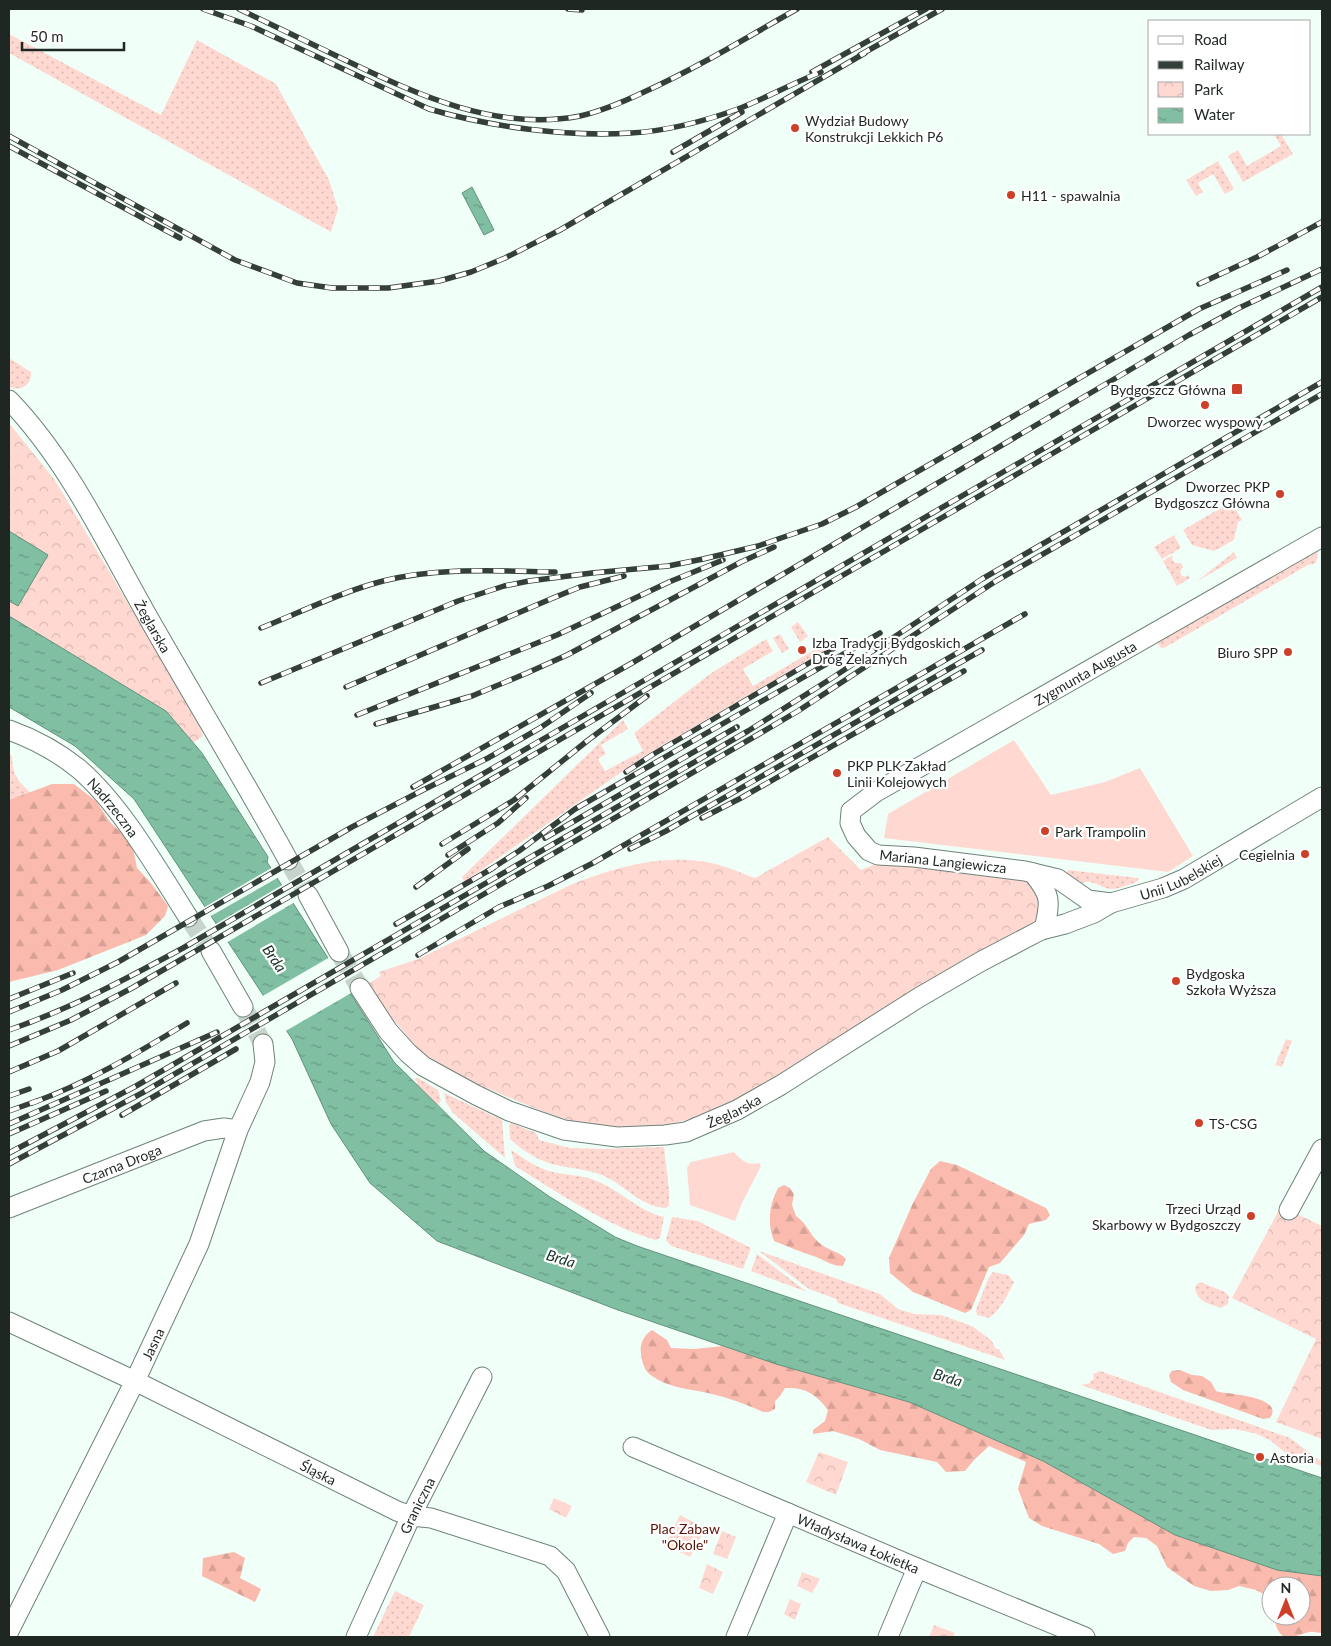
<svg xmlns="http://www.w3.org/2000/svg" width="1331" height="1646" font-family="Lato,sans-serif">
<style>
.grass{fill:url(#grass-dots)}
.forest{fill:url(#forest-firs)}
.park{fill:url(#park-crowns)}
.pitch{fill:#ffd9d1}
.water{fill:url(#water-ripples);stroke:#63917c}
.pier{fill:#f0fff7}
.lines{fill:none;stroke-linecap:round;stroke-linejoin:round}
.minor-tunnel{stroke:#c6d4cc;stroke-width:19;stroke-dasharray:19 9;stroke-linecap:butt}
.minor-casing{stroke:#6d8379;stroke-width:21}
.minor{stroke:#fff;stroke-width:19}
.rail-casing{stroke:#353f39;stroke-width:5.5}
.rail{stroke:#fff;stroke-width:4;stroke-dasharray:11;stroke-linecap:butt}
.poi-dot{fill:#cc402a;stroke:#fff;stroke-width:2}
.labels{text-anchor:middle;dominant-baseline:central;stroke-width:4.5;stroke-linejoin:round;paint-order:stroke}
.poi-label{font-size:14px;fill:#1e2722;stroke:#fff;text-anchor:start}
.street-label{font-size:14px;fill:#1e2722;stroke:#fff}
.park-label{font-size:14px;fill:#591005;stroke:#fff}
.water-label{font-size:15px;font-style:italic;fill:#143226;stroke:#fff}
</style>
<defs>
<pattern id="grass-dots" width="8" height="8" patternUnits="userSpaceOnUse" patternTransform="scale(1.25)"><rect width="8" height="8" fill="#ffd9d1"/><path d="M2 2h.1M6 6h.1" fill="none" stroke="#dabab3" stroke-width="1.8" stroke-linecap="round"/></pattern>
<pattern id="forest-firs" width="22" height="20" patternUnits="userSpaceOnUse" patternTransform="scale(1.25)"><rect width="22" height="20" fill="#fabaad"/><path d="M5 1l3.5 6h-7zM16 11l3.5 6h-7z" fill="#d6a095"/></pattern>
<pattern id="park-crowns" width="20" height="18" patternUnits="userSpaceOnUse" patternTransform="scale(1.25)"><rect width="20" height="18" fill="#ffd9d1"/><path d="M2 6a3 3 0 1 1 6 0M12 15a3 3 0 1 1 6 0" fill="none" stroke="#dabab3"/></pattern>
<pattern id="water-ripples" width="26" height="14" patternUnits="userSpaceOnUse" patternTransform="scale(1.25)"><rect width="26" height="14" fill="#80bfa2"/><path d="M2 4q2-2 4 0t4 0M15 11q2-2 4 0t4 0" fill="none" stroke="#689b84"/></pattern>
</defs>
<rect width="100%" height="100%" fill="#f0fff7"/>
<g class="grass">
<path d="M 9,34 L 161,115 L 197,40 L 276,84 L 329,180 L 338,209 L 331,232 L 9,53 Z"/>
<path d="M 1274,134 L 1281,134 L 1293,154 L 1243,182 L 1228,156 L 1238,150 L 1247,166 L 1281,146 Z"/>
<path d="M 1218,161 L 1234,189 L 1225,194 L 1213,174 L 1198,183 L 1203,192 L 1196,196 L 1186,180 Z"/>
<path d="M 9,358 L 31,372 C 32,385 21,392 9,387 Z"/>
<path d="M 1231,502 L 1242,520 L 1238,522 L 1234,540 L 1214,551 L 1192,545 L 1183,530 Z"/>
<path d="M 1174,535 L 1181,548 L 1162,559 L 1154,547 Z"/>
<path d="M 1319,547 L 1316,563 L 1308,565 L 1164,648 L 1161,648 L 1158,644 L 1158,641 Z"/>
<path d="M 1234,552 L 1237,558 L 1196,582 Z"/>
<path d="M 1173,555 L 1172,559 L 1175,563 L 1181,563 L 1183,567 L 1180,572 L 1182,576 L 1186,577 L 1188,575 L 1190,578 L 1177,586 L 1163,561 Z"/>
<path d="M 798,622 L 808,636 L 800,642 L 791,627 Z"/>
<path d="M 780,634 L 789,649 L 782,653 L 773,638 Z"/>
<path d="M 766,639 L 773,651 L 743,669 L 753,686 L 831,640 L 834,645 L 646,755 L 464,882 L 462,877 L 623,720 L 628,729 L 601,745 L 606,754 L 598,759 L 605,771 L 643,751 L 634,733 L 710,674 Z"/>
<path d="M 9,754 L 12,756 C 13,776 17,780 31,793 L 9,800 Z"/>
<path d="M 1068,870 L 1138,878 L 1139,879 L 1138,881 C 1130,884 1122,888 1114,889 C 1102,890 1093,878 1082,883 L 1067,873 Z"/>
<path d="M 1286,1039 L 1292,1041 L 1282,1067 L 1275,1065 Z"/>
<path d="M 418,1078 L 438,1090 L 441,1101 L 436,1106 L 416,1084 L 418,1083 L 414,1079 Z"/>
<path d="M 444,1093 L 502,1120 L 505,1158 L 453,1113 L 446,1102 Z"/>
<path d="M 511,1123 L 536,1133 L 539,1140 L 570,1148 L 602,1149 L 664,1147 L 669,1191 L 669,1206 L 665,1208 C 643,1207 627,1188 608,1178 C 593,1170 576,1169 560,1166 C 541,1162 524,1152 510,1139 L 509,1125 Z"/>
<path d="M 511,1150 C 523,1158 537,1168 552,1172 C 566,1175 583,1175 597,1181 C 621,1191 638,1211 664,1217 L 660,1238 L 655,1240 C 604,1224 560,1194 515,1166 Z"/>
<path d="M 672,1217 L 698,1221 L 751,1248 L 743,1269 L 671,1246 L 666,1240 Z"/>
<path d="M 759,1251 L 880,1294 L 898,1309 L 914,1314 L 941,1315 L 972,1326 L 991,1340 L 996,1349 L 999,1349 L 1005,1360 L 838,1303 L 836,1299 L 809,1289 Z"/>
<path d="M 757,1254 L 807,1292 L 751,1271 Z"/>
<path d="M 993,1272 L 1008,1275 L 1014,1282 C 1007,1296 1001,1309 989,1318 L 977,1315 L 976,1310 L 989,1277 Z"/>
<path d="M 1200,1282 L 1225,1292 L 1229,1296 L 1228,1304 L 1221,1308 C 1208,1303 1196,1302 1195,1286 Z"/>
<path d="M 1100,1371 L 1290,1438 L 1322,1462 L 1322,1466 L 1288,1455 L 1270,1440 L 1254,1433 L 1234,1429 L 1211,1430 L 1081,1385 L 1090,1383 L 1090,1381 L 1094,1379 L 1093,1374 Z"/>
<path d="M 395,1591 L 424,1605 L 409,1637 L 373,1637 Z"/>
</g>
<g class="forest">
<path d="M 52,784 L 74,784 L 96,801 L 110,822 L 132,843 L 137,868 L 151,883 L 168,906 L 165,916 L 146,935 L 58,970 L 9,982 L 9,800 Z"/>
<path d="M 940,1161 L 957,1165 L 1046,1208 L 1050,1215 L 1046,1220 L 1029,1224 L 1024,1235 L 1000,1263 L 989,1267 L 971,1310 L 965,1313 L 913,1292 L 890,1273 L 889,1258 L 913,1203 L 931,1169 Z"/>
<path d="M 784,1185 L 790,1188 L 794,1194 L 792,1205 L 796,1216 C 808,1224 810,1237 822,1245 C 830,1251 838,1251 846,1259 L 843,1266 C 832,1266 826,1261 816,1257 C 802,1252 788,1247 774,1241 C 767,1223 769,1205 778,1188 Z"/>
<path d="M 652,1330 L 667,1340 L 671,1348 L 694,1349 L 723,1346 L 776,1364 L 909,1402 L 1043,1461 L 1277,1570 L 1322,1576 L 1322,1633 C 1318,1633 1313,1631 1310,1632 C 1299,1633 1288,1644 1279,1632 C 1275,1625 1275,1623 1276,1616 L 1301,1616 L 1301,1586 L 1271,1586 L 1271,1598 L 1256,1590 L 1239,1586 L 1228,1590 L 1211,1591 L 1194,1586 L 1167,1567 L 1157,1546 L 1146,1538 L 1134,1537 L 1128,1543 L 1125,1551 L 1113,1554 L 1099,1544 L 1042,1526 L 1029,1518 L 1018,1489 L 1026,1462 L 989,1446 L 974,1460 L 965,1471 L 946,1472 L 937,1462 L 880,1450 L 859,1439 L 833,1431 L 813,1434 L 813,1430 L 825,1421 L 828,1410 C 816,1394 805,1387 785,1388 L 780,1396 L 775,1401 L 775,1409 L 769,1412 L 763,1412 C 746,1404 726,1397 708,1393 C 689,1389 669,1388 652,1376 C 644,1371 642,1362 641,1353 C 639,1344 645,1334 652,1330 Z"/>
<path d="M 1180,1370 L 1192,1375 L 1202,1376 L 1211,1382 L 1216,1391 L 1219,1392 C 1230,1394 1285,1397 1270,1418 L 1263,1419 L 1183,1390 L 1171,1382 L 1169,1375 L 1172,1371 Z"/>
<path d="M 234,1552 L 245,1558 L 240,1578 L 261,1589 L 255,1602 L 202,1576 L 203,1558 Z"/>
</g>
<g class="park">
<path d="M 9,423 L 54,479 L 64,495 L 199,724 L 203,736 L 193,743 L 166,711 L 9,616 Z"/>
<path d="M 828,837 L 861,870 L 882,861 L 1025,878 C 1043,891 1041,899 1039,920 L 735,1103 C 695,1120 653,1131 609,1128 C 569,1124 531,1107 494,1091 C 474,1083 453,1075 435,1064 C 418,1054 409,1037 396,1023 C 391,1017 384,1014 379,1008 C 373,1002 370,992 366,985 L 381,976 L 379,972 L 418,959 L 568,886 C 612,868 663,853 711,863 C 726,866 741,873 755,878 Z"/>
<path d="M 1280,1208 L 1289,1210 L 1322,1226 L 1322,1439 L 1276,1422 L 1316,1339 L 1232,1298 Z"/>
<path d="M 819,1452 L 848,1462 L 836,1495 L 806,1482 Z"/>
<path d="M 554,1498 L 572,1506 L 566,1518 L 549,1509 Z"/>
<path d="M 680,1515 L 705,1528 L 690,1557 L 665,1545 Z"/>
<path d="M 722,1531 L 736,1537 L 727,1559 L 713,1554 Z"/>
<path d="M 707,1564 L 723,1572 L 713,1594 L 699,1588 Z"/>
<path d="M 802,1572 L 820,1579 L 812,1593 L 797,1586 Z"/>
<path d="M 790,1599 L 801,1604 L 795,1620 L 784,1614 Z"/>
<path d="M 934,1625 L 955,1633 L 953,1637 L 929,1637 Z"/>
</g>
<g class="pitch">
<path d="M 1014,740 L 1051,795 L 1105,782 L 1140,768 L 1193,856 L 1168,872 L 884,838 L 888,814 Z"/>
<path d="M 734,1152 C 741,1160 747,1166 759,1163 L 761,1166 L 742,1203 L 735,1221 L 690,1205 L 687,1168 L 691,1162 Z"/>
</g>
<g class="water">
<path d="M 472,187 L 494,230 L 484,235 L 462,193 Z"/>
<path d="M 9,531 L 48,555 L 18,606 L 9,601 Z"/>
<path d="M 9,616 L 166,711 L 202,753 L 268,857 L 267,862 L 394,1062 L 484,1151 L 550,1197 L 615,1237 L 637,1246 L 1322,1478 L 1322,1576 L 1277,1570 L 1175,1535 L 1043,1461 L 909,1402 L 776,1364 L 618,1310 L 437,1241 L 370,1183 L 331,1124 L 292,1039 L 134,799 L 75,746 L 9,707 Z"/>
</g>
<g class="pier">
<path d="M 273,867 L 279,877 L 209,917 L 203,908 Z"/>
<path d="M 284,884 L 295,902 L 226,943 L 214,925 Z"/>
<path d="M 330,957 L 353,992 L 284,1032 L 261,997 Z"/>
</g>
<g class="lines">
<g class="minor-tunnel">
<path d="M 288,860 L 308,895"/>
<path d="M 188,917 L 211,951"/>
<path d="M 339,952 L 360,988"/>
<path d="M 243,1007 L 263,1044"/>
</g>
<g class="minor-casing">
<g id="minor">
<path id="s1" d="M 9,400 C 68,461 106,543 148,617 C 194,698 243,778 288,860"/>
<path id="s2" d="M 9,730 C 34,739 58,752 79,769 C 121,805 158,870 188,917"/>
<path d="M 1033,873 C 1051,896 1051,900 1044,929"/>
<path d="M 308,895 L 339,952"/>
<path id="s3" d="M 1111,903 L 1088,900 L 1058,879 L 1025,871 L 914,857 L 878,855 L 869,851 L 856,836 L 850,823 L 851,811 L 876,792 L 1322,537"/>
<path d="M 211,951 L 243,1007"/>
<path id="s4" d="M 360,988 L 388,1031 L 408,1053 L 423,1066 L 476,1095 L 509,1111 L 564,1130 L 617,1137 L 665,1135 L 686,1132 L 737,1110 L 781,1085 L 918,998 L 980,962 L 1041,930 L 1065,924 L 1094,913 L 1111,903 L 1163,888 L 1184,879 L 1322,797"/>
<path id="s5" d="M 9,1208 L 204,1131 L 224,1128 L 238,1130"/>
<path d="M 1289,1210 L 1322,1149"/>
<path id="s6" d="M 9,1322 L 135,1381 L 397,1511 L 411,1516 L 431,1518 L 550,1556 L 566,1571 L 600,1637"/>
<path id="s7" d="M 633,1447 L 917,1568 L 1085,1637"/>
<path id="s8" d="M 9,1631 L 135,1381 L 199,1244 L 238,1130 L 260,1082 L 265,1062 L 263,1044"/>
<path id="s9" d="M 356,1637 L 411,1516 L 482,1377"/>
<path d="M 736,1637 L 788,1513"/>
<path d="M 888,1637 L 917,1568"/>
</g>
</g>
<use href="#minor" class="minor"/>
<g class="rail-casing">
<g id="rail">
<path d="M 203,9 L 251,26 L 429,109 C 491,127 566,137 631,133 C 667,131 705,121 738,109 C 766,98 793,83 821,72"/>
<path d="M 239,9 C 274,26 310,43 345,60 C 418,95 497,132 580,116 C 602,111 623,102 644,92 C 697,68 746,38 797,9"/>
<path d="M 568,9 L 582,10"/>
<path d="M 860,55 L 942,9"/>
<path d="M 812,72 L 926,9"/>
<path d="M 9,136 L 235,260 L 297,283 L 332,288 L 388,288 L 439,281 L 471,272 L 505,258 L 560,230 L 865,53"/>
<path d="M 9,146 L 180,238"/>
<path d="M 673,152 L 742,112"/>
<path d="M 1199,284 L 1257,257 L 1322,222"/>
<path d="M 261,628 C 301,612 341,592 383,581 C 438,567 498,571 555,572"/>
<path d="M 261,683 L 458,601 L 504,586 L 529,581 L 592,573 L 668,566 L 703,559 L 758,546 L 781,538 L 822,524 L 856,507 L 1199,309 L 1287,270"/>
<path d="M 346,687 L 553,598 L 580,587 L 624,576"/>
<path d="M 357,715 L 557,635 L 669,582 L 723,560"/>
<path d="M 376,724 L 472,696 L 527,673 L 567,655 L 741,562 L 774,547"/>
<path d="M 626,772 L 652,755 L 833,649"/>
<path d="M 413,787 L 632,663 L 1189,335 L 1239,308 L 1322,269"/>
<path d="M 702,818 L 741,798 L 964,671"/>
<path d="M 545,838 L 737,727"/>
<path d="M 442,844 L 514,800 L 587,741 L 647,696"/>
<path d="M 630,849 L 666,831 L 982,650"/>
<path d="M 448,855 L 498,823 L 526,798"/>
<path d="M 488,871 L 519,851 L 575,809 L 880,633"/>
<path d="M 416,887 L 468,849"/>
<path d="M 396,924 L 493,868"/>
<path d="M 418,955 L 499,907 L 548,886 L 593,863 L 1025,614"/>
<path d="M 9,999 L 73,973"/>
<path d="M 9,1012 L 62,990 L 118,962 L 352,827 L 423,790 L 488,758 L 540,728 L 591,693"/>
<path d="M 9,1030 C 70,1009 126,979 183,948 L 1322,287"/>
<path d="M 9,1046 L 71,1020 L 132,988 L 1322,297"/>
<path d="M 9,1072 L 58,1051 L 176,983"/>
<path d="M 9,1096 L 29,1089"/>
<path d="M 32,1103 C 87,1083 136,1054 187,1023"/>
<path d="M 9,1111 L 37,1101"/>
<path d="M 122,1115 L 236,1049"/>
<path d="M 9,1124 L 217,1032"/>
<path d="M 9,1134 L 106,1091"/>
<path d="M 9,1153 L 136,1086 L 748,731 L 832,678 L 982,579 L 1322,382"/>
<path d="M 9,1164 L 142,1093 L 759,734 L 798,711 L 996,581 L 1322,394"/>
</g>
</g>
<use href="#rail" class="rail"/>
</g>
<g class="poi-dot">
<circle cx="795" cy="128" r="5"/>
<circle cx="1011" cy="195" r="5"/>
<rect x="1231" y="383" width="12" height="12" rx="2.5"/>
<circle cx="1205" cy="405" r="5"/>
<circle cx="1280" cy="494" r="5"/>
<circle cx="802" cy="650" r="5"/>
<circle cx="1288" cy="652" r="5"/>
<circle cx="837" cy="773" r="5"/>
<circle cx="1045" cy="831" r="5"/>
<circle cx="1305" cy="854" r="5"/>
<circle cx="1176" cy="981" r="5"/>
<circle cx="1199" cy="1123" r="5"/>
<circle cx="1251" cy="1216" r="5"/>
<circle cx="1260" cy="1457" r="5"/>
</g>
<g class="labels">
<g class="poi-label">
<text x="805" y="120">Wydział Budowy<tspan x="805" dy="16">Konstrukcji Lekkich P6</tspan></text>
<text x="1021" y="195">H11 - spawalnia</text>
<text x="1226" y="389" text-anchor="end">Bydgoszcz Główna</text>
<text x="1205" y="421" text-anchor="middle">Dworzec wyspowy</text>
<text x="1270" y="486" text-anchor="end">Dworzec PKP<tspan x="1270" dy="16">Bydgoszcz Główna</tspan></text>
<text x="812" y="642">Izba Tradycji Bydgoskich<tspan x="812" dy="16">Dróg Żelaznych</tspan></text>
<text x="1278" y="652" text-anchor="end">Biuro SPP</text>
<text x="847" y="765">PKP PLK Zakład<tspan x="847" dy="16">Linii Kolejowych</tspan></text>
<text x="1055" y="831">Park Trampolin</text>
<text x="1295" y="854" text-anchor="end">Cegielnia</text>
<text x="1186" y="973">Bydgoska<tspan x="1186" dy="16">Szkoła Wyższa</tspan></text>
<text x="1209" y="1123">TS-CSG</text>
<text x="1241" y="1208" text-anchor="end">Trzeci Urząd<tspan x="1241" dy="16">Skarbowy w Bydgoszczy</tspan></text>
<text x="1270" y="1457">Astoria</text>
</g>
<g class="street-label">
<text stroke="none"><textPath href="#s1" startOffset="269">Żeglarska</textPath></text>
<text stroke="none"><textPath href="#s3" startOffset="570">Zygmunta Augusta</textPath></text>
<text stroke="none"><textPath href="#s2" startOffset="132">Nadrzeczna</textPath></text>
<text transform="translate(943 861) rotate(6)">Mariana Langiewicza</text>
<text stroke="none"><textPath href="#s4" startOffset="938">Unii Lubelskiej</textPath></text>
<text stroke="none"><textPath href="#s4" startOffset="431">Żeglarska</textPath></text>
<text stroke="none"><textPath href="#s5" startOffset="121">Czarna Droga</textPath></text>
<text stroke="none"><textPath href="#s8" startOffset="321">Jasna</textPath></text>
<text stroke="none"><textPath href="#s6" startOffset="344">Śląska</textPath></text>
<text stroke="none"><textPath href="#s9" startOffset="145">Graniczna</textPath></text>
<text stroke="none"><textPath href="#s7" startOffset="245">Władysława Łokietka</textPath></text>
</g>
<g class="park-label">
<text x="685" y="1528">Plac Zabaw<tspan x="685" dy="16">"Okole"</tspan></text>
</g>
<g class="water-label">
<text transform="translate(275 958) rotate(55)">Brda</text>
<text transform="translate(561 1258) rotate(17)">Brda</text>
<text transform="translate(948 1377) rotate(17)">Brda</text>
</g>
</g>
<rect width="1331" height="1646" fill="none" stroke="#1e2722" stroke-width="20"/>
<rect x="1148" y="20" width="162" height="115" fill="#ffffff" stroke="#a5a9a7"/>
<rect x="1158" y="36" width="25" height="8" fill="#ffffff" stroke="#a5a9a7"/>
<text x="1194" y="45" font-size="15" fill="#1e2722">Road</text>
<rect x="1158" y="61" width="25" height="8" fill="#353f39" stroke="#a5a9a7"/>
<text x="1194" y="70" font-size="15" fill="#1e2722">Railway</text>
<rect x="1158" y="82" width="25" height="15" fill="url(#park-crowns)" stroke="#a5a9a7"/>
<text x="1194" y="95" font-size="15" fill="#1e2722">Park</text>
<rect x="1158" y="108" width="25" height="15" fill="url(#water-ripples)" stroke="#a5a9a7"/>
<text x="1194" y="120" font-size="15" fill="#1e2722">Water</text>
<g transform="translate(1286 1601)"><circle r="24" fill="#ffffff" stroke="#a5a9a7"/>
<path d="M0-4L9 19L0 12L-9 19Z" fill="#cc402a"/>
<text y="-8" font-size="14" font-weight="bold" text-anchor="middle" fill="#1e2722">N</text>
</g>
<path d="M22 42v8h102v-8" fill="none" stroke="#1e2722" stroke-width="2.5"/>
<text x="30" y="42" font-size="15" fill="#1e2722" stroke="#ffffff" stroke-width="4" paint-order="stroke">50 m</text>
</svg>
